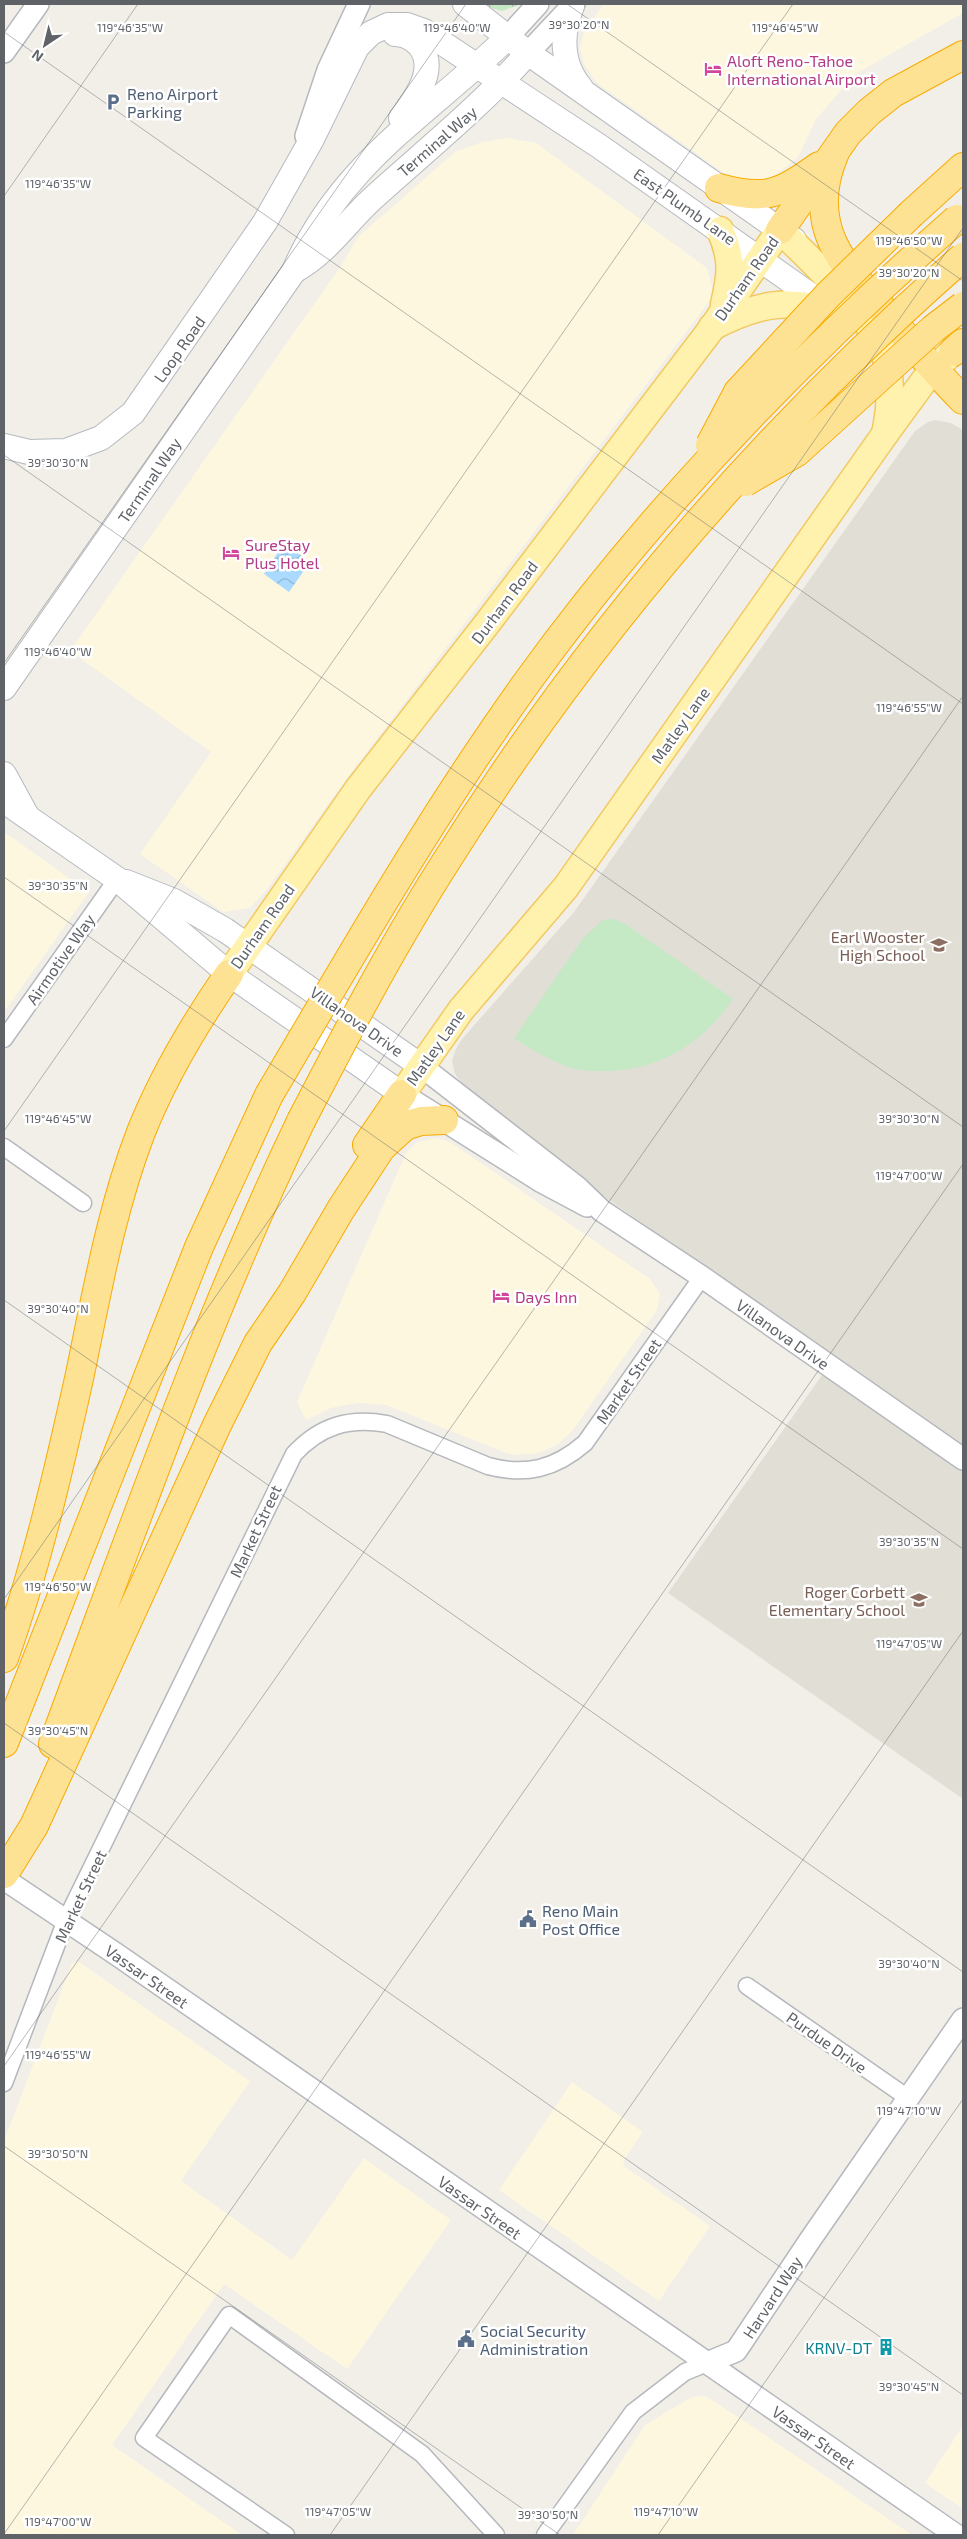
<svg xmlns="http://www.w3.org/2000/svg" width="967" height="2539" font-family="'Exo 2',sans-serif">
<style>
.commercial{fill:#fef7e0}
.education{fill:#e1ded6}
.grass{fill:url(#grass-tufts)}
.pitch{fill:#c5e8c5}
.water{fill:url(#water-waves)}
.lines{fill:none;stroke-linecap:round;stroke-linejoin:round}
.minor-casing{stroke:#b5b8bc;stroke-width:19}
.tertiary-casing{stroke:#b5b8bc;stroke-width:24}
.secondary-casing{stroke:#b6babf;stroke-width:26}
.primary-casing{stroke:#f2c960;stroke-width:29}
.motorway-casing{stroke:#f9ab00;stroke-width:30}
.minor{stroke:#fff;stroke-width:16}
.tertiary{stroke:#fff;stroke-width:21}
.secondary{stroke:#fff;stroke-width:24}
.primary{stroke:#fff2af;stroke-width:26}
.motorway{stroke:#fde293;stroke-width:28}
.motorway-bridge-casing{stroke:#f9ab00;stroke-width:30;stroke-linecap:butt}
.motorway-bridge{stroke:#fde293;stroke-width:28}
.ticks{fill:none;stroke:#5f6368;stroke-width:1;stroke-opacity:0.45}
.labels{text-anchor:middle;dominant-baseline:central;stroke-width:5;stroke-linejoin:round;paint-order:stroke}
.hotel-label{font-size:16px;fill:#b23c85;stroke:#fff;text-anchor:start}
.service-label{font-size:16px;fill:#4e5e75;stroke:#fff;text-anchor:start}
.street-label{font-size:16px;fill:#5f6368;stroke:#fff}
.education-label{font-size:16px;fill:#785e54;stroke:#fff;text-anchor:end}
.culture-label{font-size:16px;fill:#0d838f;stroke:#fff;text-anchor:end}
.ticks-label{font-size:12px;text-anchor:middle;fill:#5f6368;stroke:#fff;stroke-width:5;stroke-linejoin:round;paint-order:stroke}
</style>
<defs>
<pattern id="grass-tufts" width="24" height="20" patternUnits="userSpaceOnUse" patternTransform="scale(1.25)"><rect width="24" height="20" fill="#c5e8c5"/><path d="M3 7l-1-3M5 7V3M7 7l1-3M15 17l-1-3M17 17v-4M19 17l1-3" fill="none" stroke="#a3c0a4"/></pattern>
<pattern id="water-waves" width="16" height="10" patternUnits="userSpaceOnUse" patternTransform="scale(1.25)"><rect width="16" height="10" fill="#aadaff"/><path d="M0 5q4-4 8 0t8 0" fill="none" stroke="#8eb4d2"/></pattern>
</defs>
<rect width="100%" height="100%" fill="#f1efe8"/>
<g class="commercial">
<path d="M 603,4 L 963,4 L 963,13 L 855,74 L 816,119 L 798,157 L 765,183 L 742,183 L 724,173 L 597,83 L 584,64 L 580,48 L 583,35 Z"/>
<path d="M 507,138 L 536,143 L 707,268 L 714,295 L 341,786 L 268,888 L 250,908 L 223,912 L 140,854 L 211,752 L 70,651 L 341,266 L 358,237 L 455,152 L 482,142 Z"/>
<path d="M 4,832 L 89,892 L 4,1012 Z"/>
<path d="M 437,1138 L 450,1142 L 650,1279 L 660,1294 L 657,1310 L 572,1431 L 558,1444 L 539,1453 L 517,1455 L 506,1453 L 386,1405 L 359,1403 L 345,1405 L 331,1408 L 306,1420 L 297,1402 L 406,1153 L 417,1142 Z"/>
<path d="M 79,1962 L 250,2081 L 181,2181 L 292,2260 L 364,2158 L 451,2220 L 347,2369 L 224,2284 L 112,2445 L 242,2535 L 4,2535 L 4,2141 L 72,1963 Z"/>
<path d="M 572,2082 L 643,2132 L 623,2161 L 625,2167 L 710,2226 L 659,2301 L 499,2190 Z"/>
<path d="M 699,2396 L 707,2397 L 746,2422 L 912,2535 L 573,2535 L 645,2425 L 692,2397 Z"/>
<path d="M 963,2426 L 963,2509 L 925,2483 Z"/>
</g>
<g class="education">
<path d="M 935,420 L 951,423 L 963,430 L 963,1445 L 593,1189 L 463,1084 L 455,1074 L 452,1061 L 456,1049 L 462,1039 L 574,912 L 915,431 L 928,422 Z"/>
<path d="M 827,1368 L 963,1462 L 963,1799 L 668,1593 Z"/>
</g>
<path class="grass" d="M 477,4 L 521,4 L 502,11 Z"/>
<path class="pitch" d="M 613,919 L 624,923 L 733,999 C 703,1042 663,1069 609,1071 C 598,1071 583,1072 571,1068 C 551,1061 532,1050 514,1038 L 584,937 L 603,920 Z"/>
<path class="water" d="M 284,543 L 310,562 L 289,592 L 264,574 Z"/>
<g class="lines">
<g class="minor-casing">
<g id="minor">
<path d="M 4,1039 L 117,879"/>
<path d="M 4,1147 L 83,1203"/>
<path d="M 747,1986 L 908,2098"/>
<path d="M 4,2083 L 66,1920 L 294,1454 C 320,1426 349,1417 387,1424 L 488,1466 C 526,1476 555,1469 585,1443 L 702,1277"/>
<path d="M 286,2535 L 144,2438 L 229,2315 L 422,2454 L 496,2535"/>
<path d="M 545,2535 L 633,2412 L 685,2372 L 707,2363"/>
</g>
</g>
<g class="tertiary-casing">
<g id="tertiary">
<path d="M 507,38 L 538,4"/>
<path d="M 4,52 L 38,4"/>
<path d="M 528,53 L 574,4"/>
<path d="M 306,136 L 328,70 L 359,4"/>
<path d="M 421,1066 L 577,1187 L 602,1211 L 702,1277 L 963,1459"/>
<path d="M 402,1094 L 542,1182 L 587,1206"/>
<path d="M 4,1879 L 116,1954 L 956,2535"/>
<path d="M 707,2363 L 736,2351 L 810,2240 L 963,2019"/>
</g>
</g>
<g class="secondary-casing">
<g id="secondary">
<path d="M 465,4 L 528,53 L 794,240"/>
<path d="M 572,6 C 561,34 561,64 581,88"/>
<path d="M 395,34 C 404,34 412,38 419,45 C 439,69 415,99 401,118"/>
<path d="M 294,271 C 327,253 345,224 372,199 C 425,151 480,107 528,53"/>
<path d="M 4,446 L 29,452 L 66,451 L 101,438 L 133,413 L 265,222 L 312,139 L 357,47 L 371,33 L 388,25 L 407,25 L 424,31 L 599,146 L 833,311"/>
<path d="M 4,688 L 294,271 C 340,164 427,115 507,38"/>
<path d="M 4,774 L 26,814"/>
<path d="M 4,801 L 117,879 L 229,974 L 402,1094"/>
<path d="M 126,882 L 174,901 L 225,930 L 421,1066"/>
</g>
</g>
<g class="primary-casing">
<g id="primary">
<path d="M 720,230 C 733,259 731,274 724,304"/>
<path d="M 712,327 C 759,303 784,299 836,311"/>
<path d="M 229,974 L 358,789 L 489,621 L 712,328 L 780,230 C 809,258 878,322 887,362 C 892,386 890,410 885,434"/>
<path d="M 402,1094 L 461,1010 L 566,887 L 885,434 L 926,378 L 950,354"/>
</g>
</g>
<g class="motorway-casing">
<g id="motorway">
<path d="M 834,155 C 825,176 821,198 826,222 C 833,257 861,284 884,311 C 910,342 935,372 963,400"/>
<path d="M 719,188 C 766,201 780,194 819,166"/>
<path d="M 911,214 L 963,167"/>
<path d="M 780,230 L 848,133 L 869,112 L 893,93 L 963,55"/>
<path d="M 953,352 L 963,343"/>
<path d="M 367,1145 L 402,1094"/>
<path d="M 4,1658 C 37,1565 59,1469 80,1374 C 97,1292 111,1210 141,1132 C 163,1077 195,1023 229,974"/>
<path d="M 4,1743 L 199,1247 L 269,1095"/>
<path d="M 53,1744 C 131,1535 204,1323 301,1121"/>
<path d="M 4,1874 L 34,1826 L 217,1425 L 258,1343 L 292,1293 L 341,1209 L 381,1148 L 405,1126 L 421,1121 L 444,1120"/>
</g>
</g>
<use href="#minor" class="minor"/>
<use href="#tertiary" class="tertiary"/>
<use href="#secondary" class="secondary"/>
<use href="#primary" class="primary"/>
<use href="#motorway" class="motorway"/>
<g class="motorway-bridge-casing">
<g id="motorway-bridge">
<path d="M 710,445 L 738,392 L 828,295 L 911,214"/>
<path d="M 745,482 L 797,452 L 933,329 L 963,306"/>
<path d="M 269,1095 C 351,956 431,816 525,685 C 649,512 798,359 957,219"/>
<path d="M 301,1121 C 345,1036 389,952 440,871 C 583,642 760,435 963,257"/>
</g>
</g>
<use href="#motorway-bridge" class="motorway-bridge"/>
</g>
<path class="ticks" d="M 567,4 L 963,281M 4,32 L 963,704M 4,196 L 138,4M 4,455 L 963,1127M 4,663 L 466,4M 4,877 L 963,1549M 4,1131 L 793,4M 4,1300 L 963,1972M 4,1599 L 963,228M 4,1723 L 963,2395M 4,2066 L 963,696M 4,2146 L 560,2535M 4,2534 L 963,1164M 330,2535 L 963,1631M 658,2535 L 963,2099"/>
<defs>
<g id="hotel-bare" transform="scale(1.35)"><path d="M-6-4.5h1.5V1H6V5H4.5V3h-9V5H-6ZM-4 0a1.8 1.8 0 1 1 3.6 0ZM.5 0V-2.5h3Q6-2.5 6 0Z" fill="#d1479c" stroke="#fff" stroke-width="2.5" paint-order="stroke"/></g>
<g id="parking-bare" transform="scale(1.35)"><path d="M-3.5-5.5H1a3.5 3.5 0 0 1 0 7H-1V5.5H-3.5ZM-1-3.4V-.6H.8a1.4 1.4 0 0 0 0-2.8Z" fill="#5c6f8a" stroke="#fff" stroke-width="2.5" paint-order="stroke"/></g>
<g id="school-bare" transform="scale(1.35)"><path d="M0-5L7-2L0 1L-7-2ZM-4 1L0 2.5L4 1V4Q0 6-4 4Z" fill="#8d6e63" stroke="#fff" stroke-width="2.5" paint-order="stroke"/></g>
<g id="civic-bare" transform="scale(1.35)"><path d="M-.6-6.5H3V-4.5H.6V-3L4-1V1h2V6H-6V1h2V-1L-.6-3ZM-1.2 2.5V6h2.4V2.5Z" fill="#5c6f8a" stroke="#fff" stroke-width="2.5" paint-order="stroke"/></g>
<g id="building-bare" transform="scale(1.35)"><path d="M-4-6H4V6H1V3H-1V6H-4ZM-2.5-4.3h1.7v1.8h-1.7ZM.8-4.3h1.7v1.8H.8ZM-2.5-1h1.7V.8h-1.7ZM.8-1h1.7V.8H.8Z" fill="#0f9aa8" stroke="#fff" stroke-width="2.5" paint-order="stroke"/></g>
</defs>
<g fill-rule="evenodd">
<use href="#hotel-bare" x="713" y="69"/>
<use href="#parking-bare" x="113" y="102"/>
<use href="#hotel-bare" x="231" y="553"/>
<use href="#school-bare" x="939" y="945"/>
<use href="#hotel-bare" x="501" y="1296"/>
<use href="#school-bare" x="919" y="1600"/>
<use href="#civic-bare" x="528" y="1919"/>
<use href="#civic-bare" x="466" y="2339"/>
<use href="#building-bare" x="886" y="2347"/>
</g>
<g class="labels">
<g class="hotel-label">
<text x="727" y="60">Aloft Reno-Tahoe<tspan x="727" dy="18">International Airport</tspan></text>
<text x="245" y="544">SureStay<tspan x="245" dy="18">Plus Hotel</tspan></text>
<text x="515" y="1296">Days Inn</text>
</g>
<g class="service-label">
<text x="127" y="93">Reno Airport<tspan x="127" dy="18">Parking</tspan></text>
<text x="542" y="1910">Reno Main<tspan x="542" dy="18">Post Office</tspan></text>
<text x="480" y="2330">Social Security<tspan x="480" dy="18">Administration</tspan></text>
</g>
<g class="street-label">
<text transform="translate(437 141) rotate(-41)">Terminal Way</text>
<text transform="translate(685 206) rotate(35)">East Plumb Lane</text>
<text transform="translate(746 278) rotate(-55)">Durham Road</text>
<text transform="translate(179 349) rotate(-55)">Loop Road</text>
<text transform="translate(149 480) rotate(-56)">Terminal Way</text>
<text transform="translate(504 602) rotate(-53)">Durham Road</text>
<text transform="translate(680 725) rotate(-55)">Matley Lane</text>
<text transform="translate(262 926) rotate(-55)">Durham Road</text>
<text transform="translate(60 959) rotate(-55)">Airmotive Way</text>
<text transform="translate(357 1021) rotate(35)">Villanova Drive</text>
<text transform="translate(435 1047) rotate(-55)">Matley Lane</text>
<text transform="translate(783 1334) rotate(35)">Villanova Drive</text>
<text transform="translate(628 1381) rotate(-55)">Market Street</text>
<text transform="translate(255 1531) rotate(-65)">Market Street</text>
<text transform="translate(80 1896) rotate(-65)">Market Street</text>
<text transform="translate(147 1976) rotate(35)">Vassar Street</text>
<text transform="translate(827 2042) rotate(35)">Purdue Drive</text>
<text transform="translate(480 2207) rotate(35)">Vassar Street</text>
<text transform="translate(772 2297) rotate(-57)">Harvard Way</text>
<text transform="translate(814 2437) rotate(35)">Vassar Street</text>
</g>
<g class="education-label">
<text x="925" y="936">Earl Wooster<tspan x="925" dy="18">High School</tspan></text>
<text x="905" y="1591">Roger Corbett<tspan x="905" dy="18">Elementary School</tspan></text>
</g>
<g class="culture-label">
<text x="872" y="2347">KRNV-DT</text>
</g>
</g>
<g class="ticks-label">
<text x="579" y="29">39°30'20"N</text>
<text x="130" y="32">119°46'35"W</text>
<text x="457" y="32">119°46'40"W</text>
<text x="785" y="32">119°46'45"W</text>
<text x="58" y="188">119°46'35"W</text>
<text x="909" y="245">119°46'50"W</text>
<text x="909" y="277">39°30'20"N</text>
<text x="58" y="467">39°30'30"N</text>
<text x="58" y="656">119°46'40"W</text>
<text x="909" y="712">119°46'55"W</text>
<text x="58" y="890">39°30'35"N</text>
<text x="909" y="1123">39°30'30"N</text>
<text x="58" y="1123">119°46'45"W</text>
<text x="909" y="1180">119°47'00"W</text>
<text x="58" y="1313">39°30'40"N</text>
<text x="909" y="1546">39°30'35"N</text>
<text x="58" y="1591">119°46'50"W</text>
<text x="909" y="1648">119°47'05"W</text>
<text x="58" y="1735">39°30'45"N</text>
<text x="909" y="1968">39°30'40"N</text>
<text x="58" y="2059">119°46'55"W</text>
<text x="909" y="2115">119°47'10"W</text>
<text x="58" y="2158">39°30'50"N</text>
<text x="909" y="2391">39°30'45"N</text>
<text x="338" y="2516">119°47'05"W</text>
<text x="666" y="2516">119°47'10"W</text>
<text x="548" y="2519">39°30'50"N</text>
<text x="58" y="2526">119°47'00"W</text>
</g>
<rect width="967" height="2539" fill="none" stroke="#5f6368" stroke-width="10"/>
<g transform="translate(45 45) rotate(215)" stroke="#ffffff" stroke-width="4" paint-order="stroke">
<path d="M0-4L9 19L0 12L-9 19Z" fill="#5f6368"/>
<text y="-8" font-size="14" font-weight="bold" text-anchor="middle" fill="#5f6368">N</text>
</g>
</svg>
